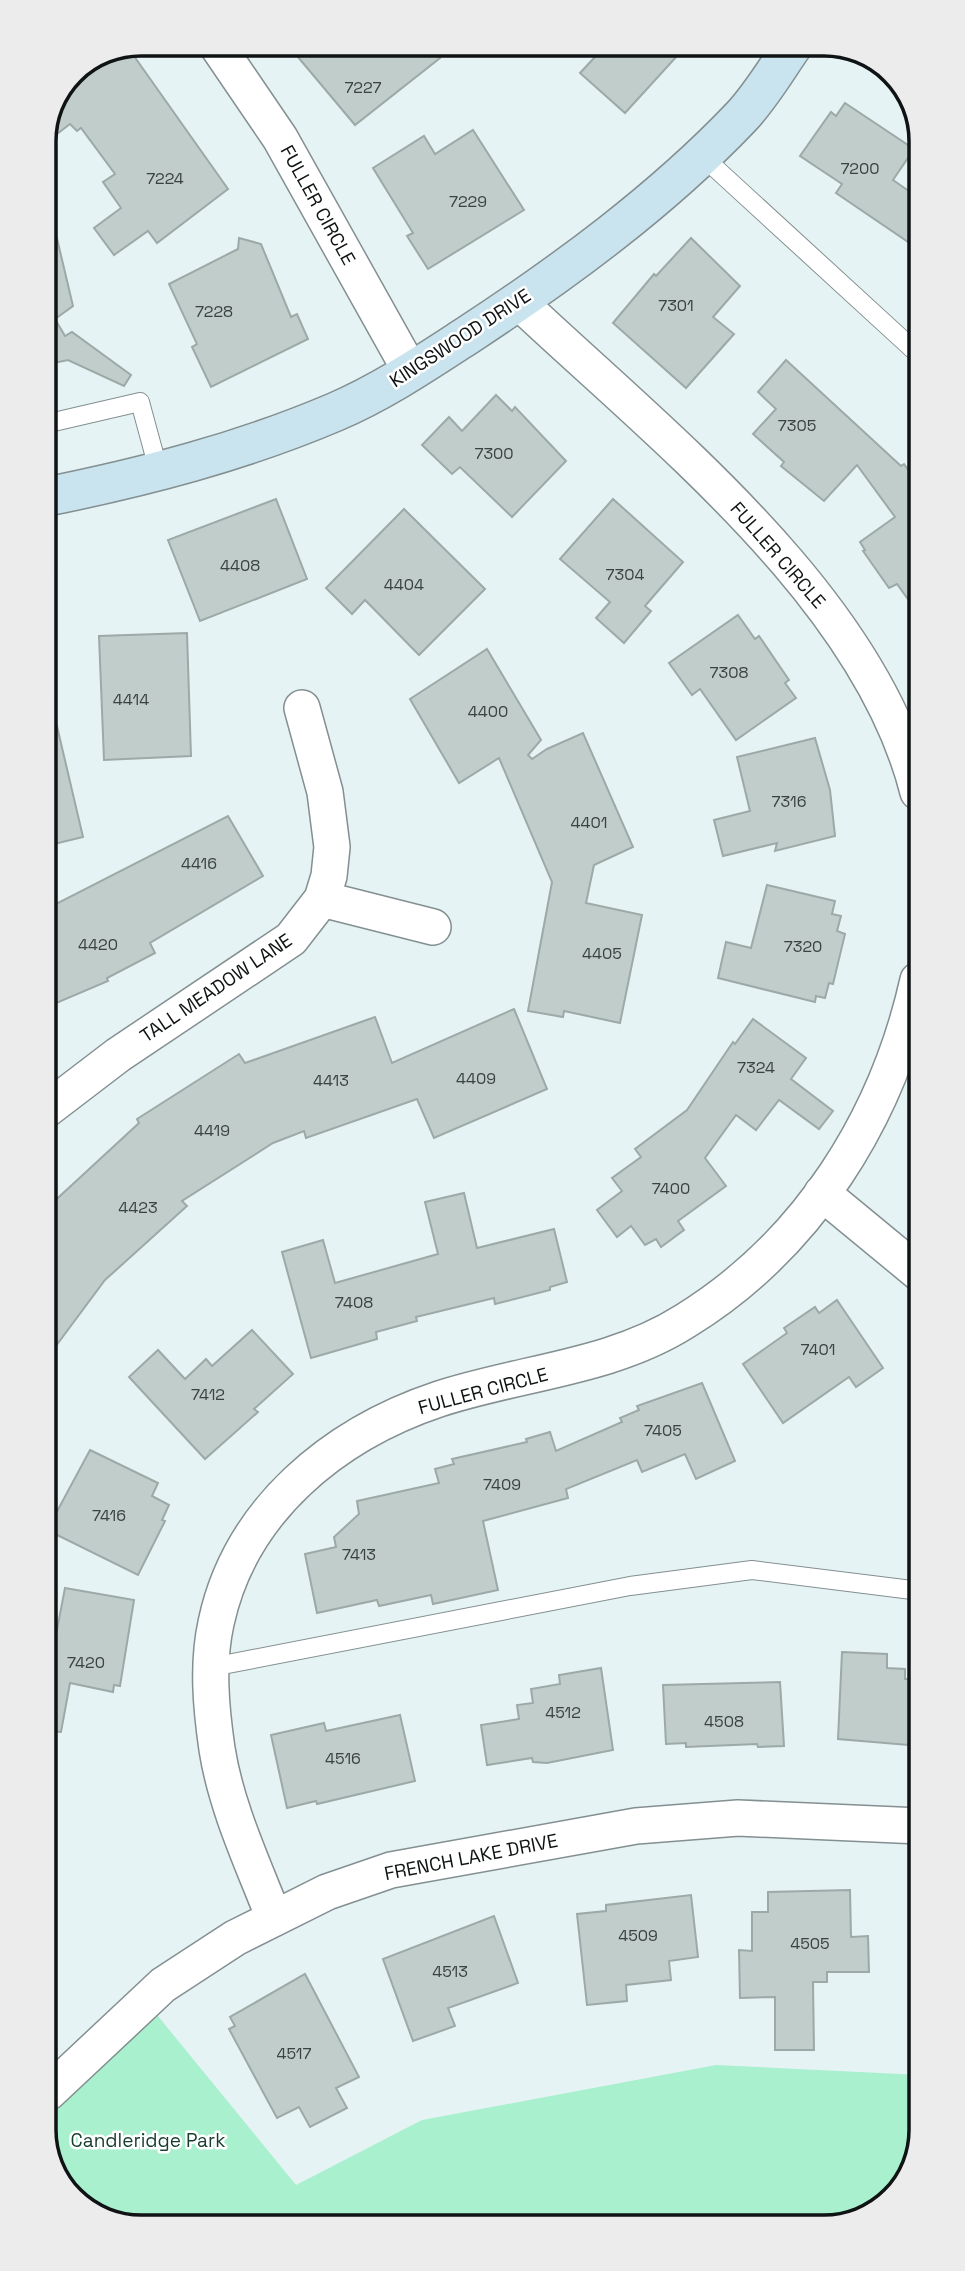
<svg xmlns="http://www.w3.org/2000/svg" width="965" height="2271" font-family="'Space Grotesk',sans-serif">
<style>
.green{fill:#a8f0ce}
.building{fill:#c0cdcb;stroke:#9ca9a6;stroke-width:2}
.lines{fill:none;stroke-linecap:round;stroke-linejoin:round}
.lane-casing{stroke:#838f90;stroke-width:20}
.street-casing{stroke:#838f90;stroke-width:38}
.secondary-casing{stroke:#838f90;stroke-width:41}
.lane{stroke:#fff;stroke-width:18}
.street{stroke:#fff;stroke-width:35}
.secondary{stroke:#c9e4ee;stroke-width:38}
.labels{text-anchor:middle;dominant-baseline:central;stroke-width:5;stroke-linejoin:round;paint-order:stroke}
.number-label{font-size:16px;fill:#3b4242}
.street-label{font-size:19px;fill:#0f1314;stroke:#fff}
.park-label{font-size:19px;fill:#173e2e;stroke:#fff}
.rim{fill:none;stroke:#0f1314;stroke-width:3.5}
</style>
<rect width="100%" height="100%" fill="#e6f3f5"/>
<path class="green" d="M 153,2010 L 296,2185 L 422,2120 L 716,2065 L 921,2075 L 921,2130 L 901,2189 L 855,2222 L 135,2227 L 82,2207 L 49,2161 L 49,2117 Z"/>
<g class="building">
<path d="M 287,44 L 429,44 L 440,58 L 355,125 Z"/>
<path d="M 607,44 L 688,44 L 625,113 L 580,73 Z"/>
<path d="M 129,49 L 228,189 L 157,243 L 148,231 L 114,255 L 94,228 L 121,208 L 103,182 L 115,174 L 81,128 L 77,131 L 70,124 L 44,144 L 44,135 L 73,72 Z"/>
<path d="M 845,103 L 914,149 L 893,180 L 916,196 L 917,248 L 836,193 L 842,184 L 800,156 L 831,112 L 836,116 Z"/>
<path d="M 473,130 L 524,210 L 428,269 L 407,236 L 413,233 L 373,168 L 424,136 L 435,154 Z"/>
<path d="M 55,230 L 73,306 L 55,319 L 65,336 L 72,332 L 131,375 L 124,386 L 68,360 L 44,365 L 44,231 Z"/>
<path d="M 239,238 L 261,244 L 291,317 L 297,314 L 308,339 L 211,387 L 192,347 L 197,344 L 169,284 L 238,249 Z"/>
<path d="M 691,238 L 740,286 L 713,317 L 734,334 L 686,388 L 613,323 L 654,274 L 656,276 Z"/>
<path d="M 786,360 L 901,466 L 904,464 L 917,482 L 917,612 L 897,584 L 889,588 L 863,551 L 865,550 L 860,542 L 895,517 L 857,465 L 824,501 L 781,466 L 784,462 L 753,434 L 776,409 L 758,392 Z"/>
<path d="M 496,395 L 512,411 L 515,407 L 566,461 L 512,517 L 460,467 L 452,474 L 422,445 L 449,417 L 462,431 Z"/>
<path d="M 276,499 L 307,579 L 200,621 L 168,540 Z"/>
<path d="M 613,499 L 683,562 L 645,606 L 651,611 L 624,643 L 596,618 L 610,602 L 560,559 Z"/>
<path d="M 404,509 L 485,589 L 419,655 L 365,600 L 352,614 L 326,588 Z"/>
<path d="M 738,615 L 755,639 L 759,636 L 789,680 L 785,683 L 796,698 L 736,740 L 700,689 L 692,695 L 669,663 Z"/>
<path d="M 187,633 L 191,756 L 104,760 L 99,636 Z"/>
<path d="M 487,649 L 541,740 L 528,755 L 532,759 L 547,749 L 583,733 L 633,847 L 594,865 L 586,903 L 642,915 L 620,1023 L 564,1011 L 563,1017 L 528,1011 L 552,882 L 499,758 L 459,783 L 410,699 Z"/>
<path d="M 56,722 L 83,837 L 46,846 L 45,724 Z"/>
<path d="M 815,738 L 830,790 L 835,836 L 775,851 L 777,843 L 723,856 L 714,820 L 750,811 L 737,757 Z"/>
<path d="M 228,816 L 263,876 L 150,943 L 155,953 L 107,978 L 108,981 L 54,1004 L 46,988 L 46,909 Z"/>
<path d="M 767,885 L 835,901 L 832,914 L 841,916 L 837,931 L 845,934 L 833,984 L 829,983 L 825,998 L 816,996 L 815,1002 L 718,978 L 726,942 L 751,948 Z"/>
<path d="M 514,1009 L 547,1089 L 434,1138 L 417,1099 L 306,1138 L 304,1131 L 273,1143 L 182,1201 L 187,1206 L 105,1280 L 47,1358 L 47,1208 L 139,1123 L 137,1119 L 239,1054 L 245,1063 L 375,1017 L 392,1063 Z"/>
<path d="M 753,1019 L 806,1058 L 791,1079 L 833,1111 L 819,1129 L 779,1100 L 756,1130 L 736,1115 L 705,1158 L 726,1186 L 678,1221 L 684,1230 L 661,1247 L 656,1239 L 645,1245 L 631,1226 L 617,1237 L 597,1210 L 622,1191 L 612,1178 L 641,1157 L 635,1149 L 687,1110 L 733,1042 L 735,1044 Z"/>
<path d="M 464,1193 L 477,1248 L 554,1229 L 567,1282 L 550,1287 L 550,1290 L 495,1304 L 494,1298 L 416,1317 L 417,1321 L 376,1332 L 377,1339 L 311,1358 L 282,1252 L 323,1240 L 335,1283 L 438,1254 L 425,1202 Z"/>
<path d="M 837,1300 L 883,1368 L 856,1387 L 849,1377 L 783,1423 L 743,1364 L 787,1333 L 784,1328 L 815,1307 L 819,1313 Z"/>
<path d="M 252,1330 L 293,1374 L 254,1409 L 258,1412 L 205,1459 L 129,1377 L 158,1350 L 185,1379 L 206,1359 L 212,1366 Z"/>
<path d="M 702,1383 L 735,1461 L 696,1479 L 685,1454 L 642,1472 L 637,1460 L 566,1489 L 568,1498 L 483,1521 L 498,1590 L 433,1604 L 431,1595 L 379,1606 L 377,1600 L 317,1613 L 305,1554 L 336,1547 L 334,1537 L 359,1514 L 357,1501 L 439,1483 L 435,1469 L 454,1464 L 452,1459 L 527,1442 L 526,1439 L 550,1432 L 556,1451 L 622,1422 L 620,1418 L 639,1410 L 637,1406 Z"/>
<path d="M 90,1450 L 158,1483 L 152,1496 L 169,1505 L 162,1520 L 165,1521 L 138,1575 L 47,1530 Z"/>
<path d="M 65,1588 L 134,1600 L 120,1686 L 114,1685 L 113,1692 L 70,1683 L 61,1732 L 48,1731 L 48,1639 L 55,1640 Z"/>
<path d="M 842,1652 L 887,1654 L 887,1668 L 905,1669 L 905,1679 L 920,1679 L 920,1746 L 838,1739 Z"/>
<path d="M 601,1668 L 613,1750 L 547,1763 L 533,1762 L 532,1758 L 487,1765 L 481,1725 L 519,1719 L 517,1705 L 533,1703 L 531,1689 L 560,1684 L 559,1675 Z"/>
<path d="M 780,1682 L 784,1746 L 758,1747 L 757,1744 L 686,1747 L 686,1743 L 666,1744 L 663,1685 Z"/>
<path d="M 400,1715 L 415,1781 L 317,1804 L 316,1801 L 287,1808 L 271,1735 L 324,1723 L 326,1731 Z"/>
<path d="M 850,1890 L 851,1937 L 868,1936 L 869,1972 L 827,1972 L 827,1982 L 813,1982 L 814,2050 L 775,2050 L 775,1997 L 740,1998 L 739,1950 L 752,1951 L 752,1912 L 768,1912 L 768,1892 Z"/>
<path d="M 691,1895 L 698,1957 L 669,1961 L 671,1980 L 626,1985 L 627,2001 L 587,2005 L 577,1914 L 606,1911 L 606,1905 Z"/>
<path d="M 494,1916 L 518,1983 L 448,2008 L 455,2026 L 413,2041 L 383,1959 Z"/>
<path d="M 305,1974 L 359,2077 L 336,2088 L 347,2108 L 310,2127 L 299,2107 L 277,2118 L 229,2029 L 235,2026 L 230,2017 Z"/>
</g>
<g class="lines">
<g class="lane-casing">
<g id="lane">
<path d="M 701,155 L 917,353"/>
<path d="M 45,424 L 140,402 L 159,472"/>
<path d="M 212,1667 L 630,1586 L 752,1570 L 920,1591"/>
</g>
</g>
<g class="street-casing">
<g id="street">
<path d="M 216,44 L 280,138 L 411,372"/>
<path d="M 519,302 C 660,435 869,597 918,792"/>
<path d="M 322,899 L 433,927"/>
<path d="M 46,1110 L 118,1055 L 291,939 L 322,899 L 329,876 L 332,847 L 325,792 L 302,708"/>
<path d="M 822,1193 L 919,1273"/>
<path d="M 274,1918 C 253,1864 226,1807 217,1749 C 211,1708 207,1664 216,1623 C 240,1510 334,1434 439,1399 C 521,1372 611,1368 685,1321 C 808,1245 887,1119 918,980"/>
<path d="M 49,2092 L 163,1985 L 235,1938 L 327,1892 L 391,1870 L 636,1826 L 738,1818 L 920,1826"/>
</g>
</g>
<g class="secondary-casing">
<path id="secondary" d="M 45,497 C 144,477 241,452 335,412 C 382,392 425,363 468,335 C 564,272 661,201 741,117 C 761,96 777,68 794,44"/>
</g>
<use href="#lane" class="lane"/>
<use href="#street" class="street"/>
<use href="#secondary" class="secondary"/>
</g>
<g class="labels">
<g class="number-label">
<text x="363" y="87">7227</text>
<text x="860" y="168">7200</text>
<text x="165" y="178">7224</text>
<text x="468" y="201">7229</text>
<text x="676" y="305">7301</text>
<text x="214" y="311">7228</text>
<text x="797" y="425">7305</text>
<text x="494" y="453">7300</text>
<text x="240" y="565">4408</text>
<text x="625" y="574">7304</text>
<text x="404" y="584">4404</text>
<text x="729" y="672">7308</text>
<text x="131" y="699">4414</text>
<text x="488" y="711">4400</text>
<text x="789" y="801">7316</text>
<text x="589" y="822">4401</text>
<text x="199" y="863">4416</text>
<text x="98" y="944">4420</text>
<text x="803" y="946">7320</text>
<text x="602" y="953">4405</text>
<text x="756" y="1067">7324</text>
<text x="476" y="1078">4409</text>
<text x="331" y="1080">4413</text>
<text x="212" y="1130">4419</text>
<text x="671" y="1188">7400</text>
<text x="138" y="1207">4423</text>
<text x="354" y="1302">7408</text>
<text x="818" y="1349">7401</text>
<text x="208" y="1394">7412</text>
<text x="663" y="1430">7405</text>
<text x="502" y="1484">7409</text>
<text x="109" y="1515">7416</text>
<text x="359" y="1554">7413</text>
<text x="86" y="1662">7420</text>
<text x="563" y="1712">4512</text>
<text x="724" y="1721">4508</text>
<text x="343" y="1758">4516</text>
<text x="638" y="1935">4509</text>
<text x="810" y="1943">4505</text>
<text x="450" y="1971">4513</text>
<text x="294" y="2053">4517</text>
</g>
<g class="street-label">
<text transform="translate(318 205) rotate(61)">FULLER CIRCLE</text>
<text transform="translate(460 338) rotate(-33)">KINGSWOOD DRIVE</text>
<text transform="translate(778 555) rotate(49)">FULLER CIRCLE</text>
<text transform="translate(216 988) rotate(-34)">TALL MEADOW LANE</text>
<text transform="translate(483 1391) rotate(-15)">FULLER CIRCLE</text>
<text transform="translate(471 1857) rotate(-11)">FRENCH LAKE DRIVE</text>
</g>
<g class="park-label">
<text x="148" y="2140">Candleridge Park</text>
</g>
</g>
<path d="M0 0H965V2271H0ZM141 56H824A85 85 0 0 1 909 141V2130A85 85 0 0 1 824 2215H141A85 85 0 0 1 56 2130V141A85 85 0 0 1 141 56Z" fill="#ececec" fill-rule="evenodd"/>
<path class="rim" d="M141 56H824A85 85 0 0 1 909 141V2130A85 85 0 0 1 824 2215H141A85 85 0 0 1 56 2130V141A85 85 0 0 1 141 56Z"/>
</svg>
